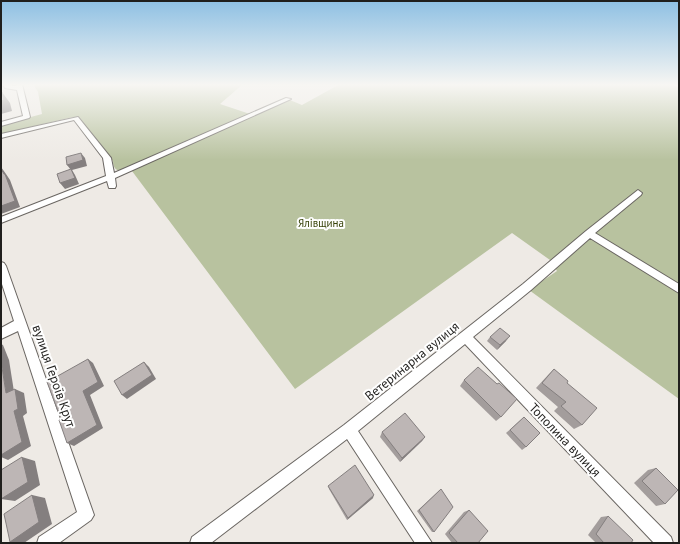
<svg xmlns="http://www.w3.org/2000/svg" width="680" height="544" font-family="'PT Sans',sans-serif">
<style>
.forest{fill:#b8c29f}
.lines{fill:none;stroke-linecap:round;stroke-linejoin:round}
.minor-casing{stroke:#6a6662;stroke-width:2}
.minor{fill:#fff;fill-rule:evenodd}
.wall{fill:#a39d9c}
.shaded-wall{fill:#847f7f}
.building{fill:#bdb6b5;stroke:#847f7f}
.labels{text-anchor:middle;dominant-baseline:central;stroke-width:4;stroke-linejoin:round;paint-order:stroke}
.park-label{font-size:11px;fill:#374209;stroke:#fff}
.near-street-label{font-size:13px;fill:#201f1d;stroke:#fff}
</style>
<rect width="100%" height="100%" fill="#eeeae5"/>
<path class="forest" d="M 33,84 L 243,84 L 220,104 L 250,114 L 285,98 L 302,105 L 340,84 L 668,84 L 679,87 L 679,399 L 529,290 L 557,271 L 550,260 L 512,233 L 295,389 L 132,171 C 123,172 113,173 113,161 L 73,117 L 1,134 L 1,125 L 42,114 L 38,92 Z"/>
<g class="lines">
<g class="minor-casing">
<g id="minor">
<path d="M 3,84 L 16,86 L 16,84 L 22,84 L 30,117 L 29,118 L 1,126 L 1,122 L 23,116 L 17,90 L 5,88 Z"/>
<path d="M 286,98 L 291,99 L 115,178 L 116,186 L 115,188 L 109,188 L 107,181 L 1,223 L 1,217 L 106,176 L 103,158 L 74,120 L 1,138 L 1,134 L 78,117 L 111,158 L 114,173 Z"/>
<path d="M 638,190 L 642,193 L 641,195 L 595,233 L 679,284 L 679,293 L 590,238 L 531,290 L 473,337 L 671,537 L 673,543 L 654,543 L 465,344 L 358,431 L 432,543 L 415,543 L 347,439 L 211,543 L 190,543 L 192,537 L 344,425 L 523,284 L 586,231 Z"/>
<path d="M 1,262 L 4,263 L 6,266 L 94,515 L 91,520 L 59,543 L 37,543 L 39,537 L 77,512 L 18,331 L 1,339 L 1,328 L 14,321 L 1,281 Z"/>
</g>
</g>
<use href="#minor" class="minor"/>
</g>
<g class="wall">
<path d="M 490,337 L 506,341 L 497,350 L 487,341 Z"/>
<path d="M 554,369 L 567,383 L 582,425 L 574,429 L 554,411 L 558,407 L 536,388 L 548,375 Z"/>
<path d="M 464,380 L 501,417 L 496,421 L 460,386 Z"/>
<path d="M 524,417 L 526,447 L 522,450 L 506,433 Z"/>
<path d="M 382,432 L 425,437 L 422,441 L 400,462 L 380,437 Z"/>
<path d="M 656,468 L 665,504 L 656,506 L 634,483 L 648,470 Z"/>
<path d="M 328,486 L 373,498 L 347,520 L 329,489 Z"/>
<path d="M 441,489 L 434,532 L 432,532 L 417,511 Z"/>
<path d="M 469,510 L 478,543 L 452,543 L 445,534 L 464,512 Z"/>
<path d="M 608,516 L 631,543 L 596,543 L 588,535 L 601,517 Z"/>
</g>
<g class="shaded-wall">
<path d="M 2,92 L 10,103 L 12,111 L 1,114 L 1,101 Z"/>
<path d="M 81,153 L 85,158 L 87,166 L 72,170 L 75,175 L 79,184 L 65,189 L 60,183 L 71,170 L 67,165 Z"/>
<path d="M 1,167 L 6,174 L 10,180 L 20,207 L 1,214 L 1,206 L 4,174 L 1,169 Z"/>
<path d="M 510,336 L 506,341 L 497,350 L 500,345 Z"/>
<path d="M 1,344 L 3,345 L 9,360 L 15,398 L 6,393 L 1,361 Z"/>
<path d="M 88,359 L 93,363 L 104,386 L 90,395 L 103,428 L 74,446 L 67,443 Z"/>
<path d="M 144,362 L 149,367 L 156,379 L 127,399 L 122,395 Z"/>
<path d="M 15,389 L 24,393 L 27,413 L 23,416 L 31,446 L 8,460 L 1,457 L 1,455 L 14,411 Z"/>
<path d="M 425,437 L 422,441 L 400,462 L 402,458 Z"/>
<path d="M 22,457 L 35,461 L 40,485 L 15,501 L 1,499 Z"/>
<path d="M 32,495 L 45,498 L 52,524 L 24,543 L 10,542 Z"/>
<path d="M 374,495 L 373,498 L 347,520 L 348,518 Z"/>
</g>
<g class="building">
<path d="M 1,92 L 2,92 L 4,100 L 1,101 Z"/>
<path d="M 81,153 L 83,160 L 67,165 L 66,157 Z"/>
<path d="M 1,169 L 4,174 L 5,174 L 15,201 L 1,206 Z"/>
<path d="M 71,169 L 75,178 L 60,183 L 57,174 Z"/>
<path d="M 500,328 L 510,336 L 500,345 L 490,337 Z"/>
<path d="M 88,359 L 98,382 L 83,391 L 97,425 L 67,443 L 59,420 L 61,419 L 47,382 Z"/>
<path d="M 1,361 L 6,393 L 15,389 L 18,409 L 14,411 L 22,442 L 1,455 Z"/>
<path d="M 144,362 L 152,375 L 122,395 L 114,381 Z"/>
<path d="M 478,367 L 497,384 L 499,383 L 517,399 L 501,417 L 464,380 Z"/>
<path d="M 554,369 L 568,381 L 567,383 L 597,408 L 582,425 L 561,406 L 566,402 L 542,383 Z"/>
<path d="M 405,413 L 425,437 L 402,458 L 382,432 Z"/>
<path d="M 524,417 L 540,433 L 526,447 L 510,430 Z"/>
<path d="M 22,457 L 28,482 L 1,499 L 1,470 Z"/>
<path d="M 355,465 L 374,495 L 348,518 L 328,486 Z"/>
<path d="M 656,468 L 678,490 L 665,504 L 642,481 Z"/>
<path d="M 441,489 L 453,507 L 434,532 L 419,510 Z"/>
<path d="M 32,495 L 39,522 L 10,542 L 4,514 Z"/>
<path d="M 469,510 L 488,531 L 478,543 L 458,543 L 449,533 Z"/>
<path d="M 608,516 L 633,540 L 631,543 L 604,543 L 596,534 Z"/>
</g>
<linearGradient id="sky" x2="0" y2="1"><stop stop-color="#8ec0e3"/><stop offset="0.53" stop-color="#f7f6f3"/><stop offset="1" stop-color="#f7f6f3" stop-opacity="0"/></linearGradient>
<rect width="680" height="160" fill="url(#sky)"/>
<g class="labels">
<g class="park-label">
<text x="321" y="223">Ялівщина</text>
</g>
<g class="near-street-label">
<text transform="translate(412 361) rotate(-39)">Ветеринарна вулиця</text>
<text transform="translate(54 376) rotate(71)">вулиця Героїв Крут</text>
<text transform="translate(565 440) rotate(46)">Тополина вулиця</text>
</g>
</g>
<rect width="680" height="544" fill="none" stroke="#201f1d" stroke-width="4"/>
</svg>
